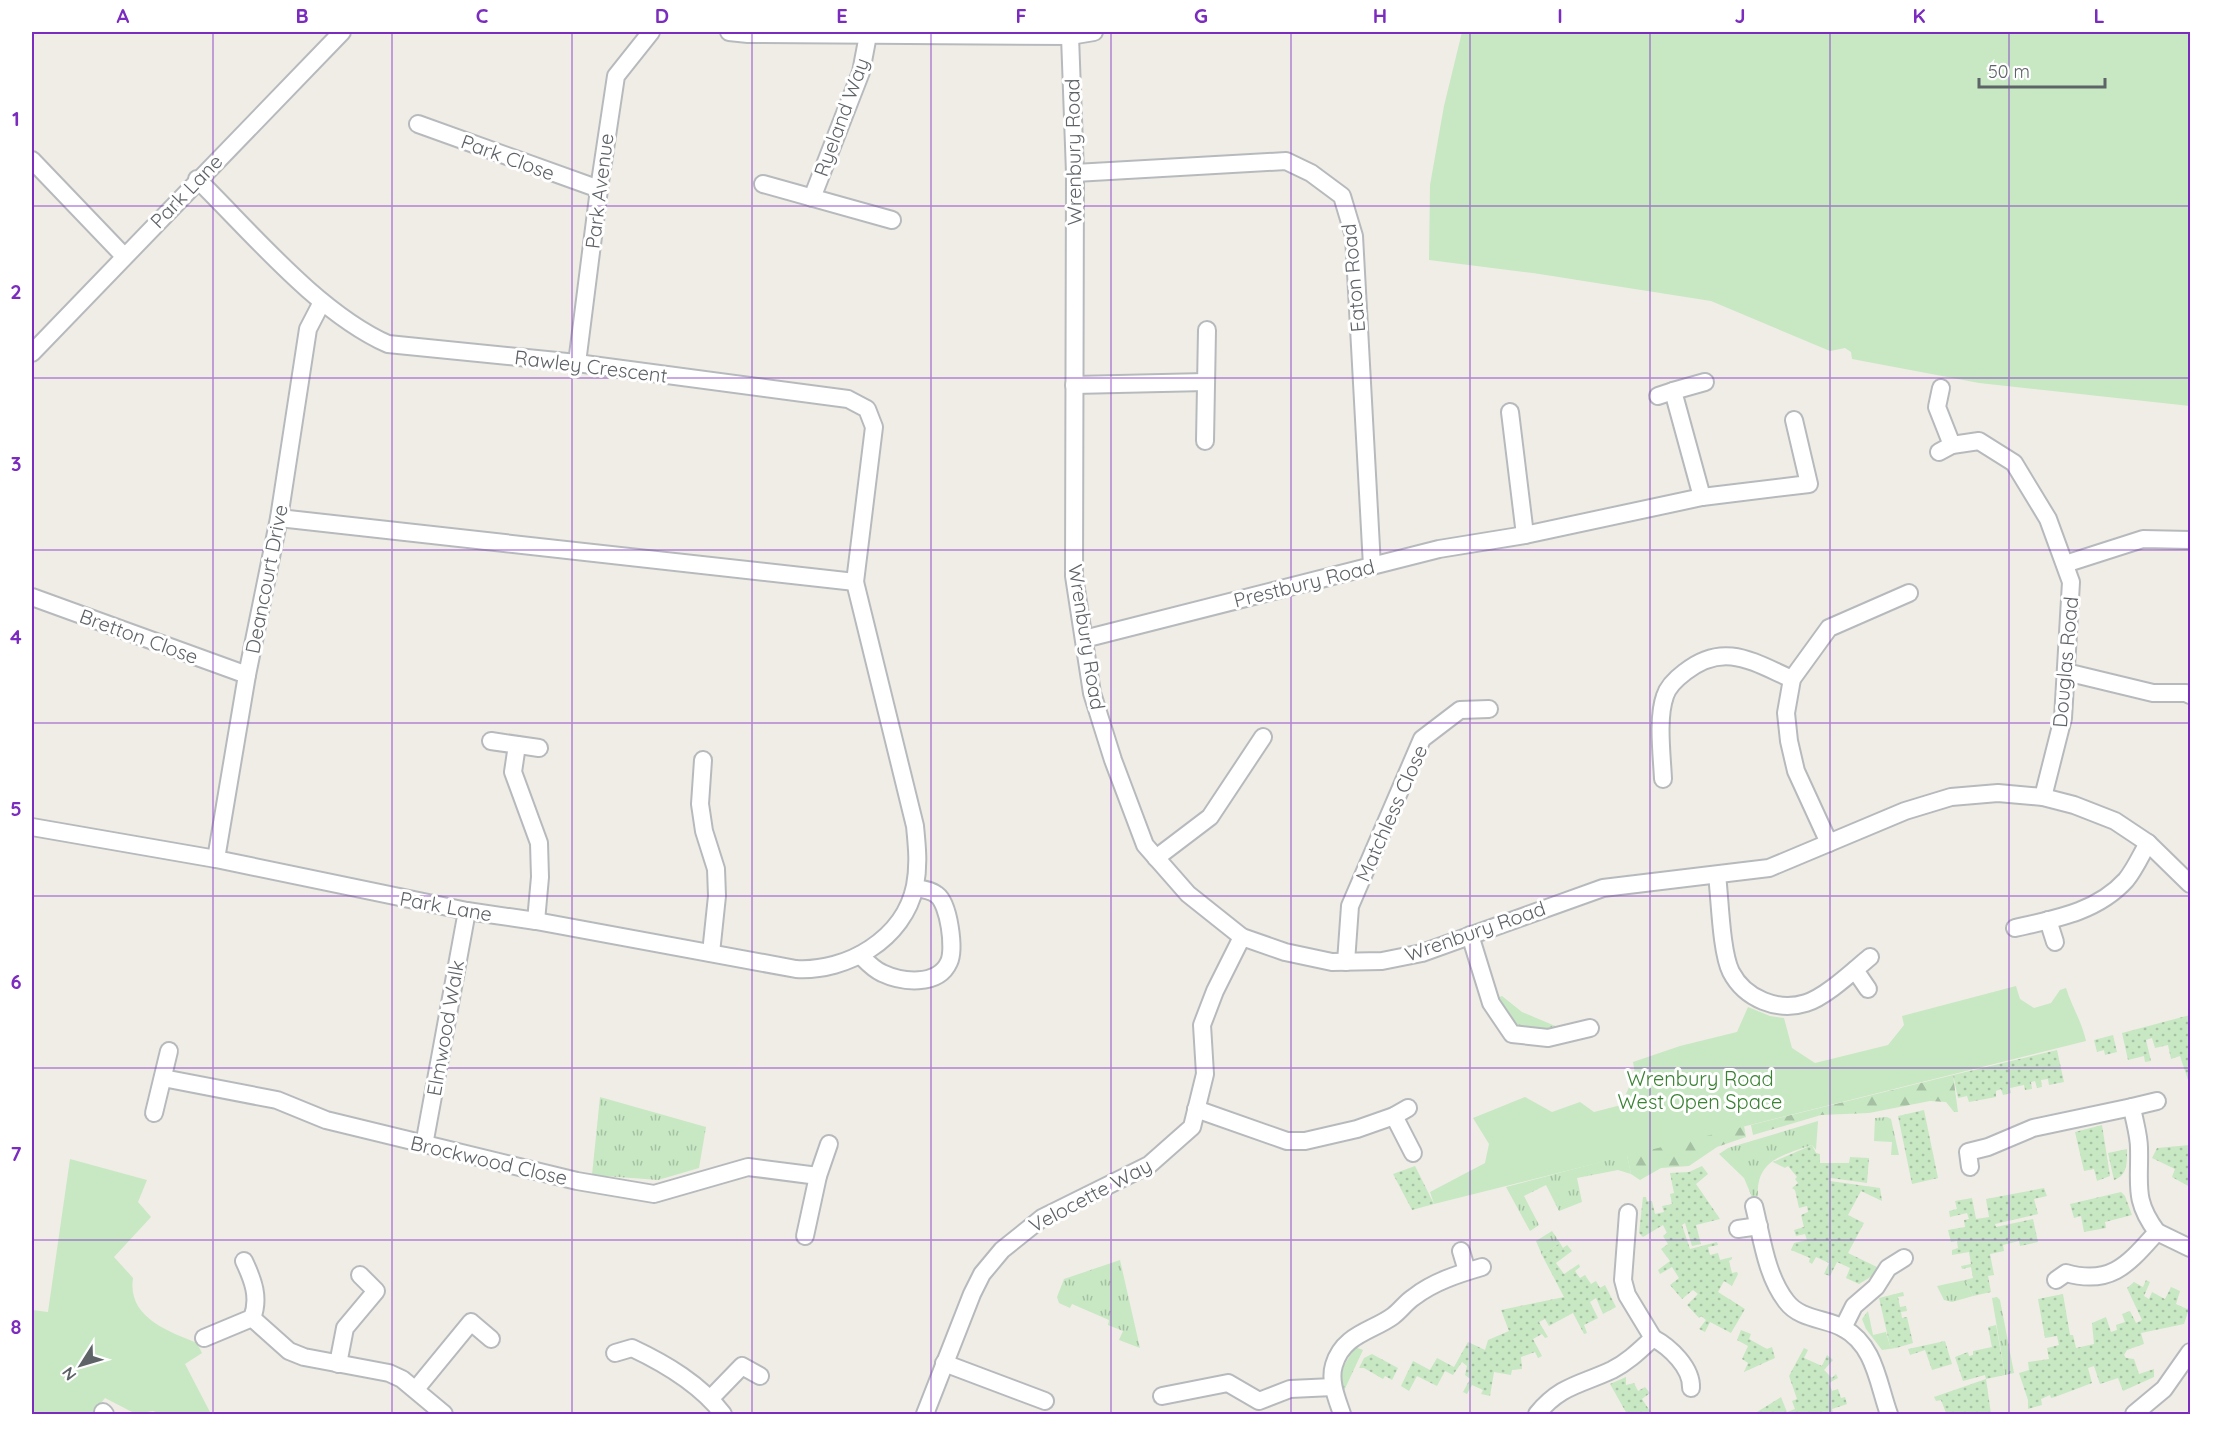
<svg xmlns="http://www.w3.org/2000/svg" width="2222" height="1446" font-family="Quicksand,sans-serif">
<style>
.grass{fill:url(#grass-tufts)}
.forest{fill:url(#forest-firs)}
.park{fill:#c7e8c3}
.garden{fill:url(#garden-dots)}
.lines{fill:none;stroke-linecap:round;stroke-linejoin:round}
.minor-casing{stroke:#b7babd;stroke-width:20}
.minor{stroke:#fff;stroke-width:16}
.grid{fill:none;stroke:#7b2cbf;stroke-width:1.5;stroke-opacity:0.55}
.labels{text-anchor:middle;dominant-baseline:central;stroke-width:6;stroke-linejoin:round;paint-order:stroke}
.street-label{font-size:20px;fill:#5e6367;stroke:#fff}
.park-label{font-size:20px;fill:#388231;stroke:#fff}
.neatline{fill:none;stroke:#7b2cbf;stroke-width:2}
.grid-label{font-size:20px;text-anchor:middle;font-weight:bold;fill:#7b2cbf}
</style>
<defs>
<pattern id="grass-tufts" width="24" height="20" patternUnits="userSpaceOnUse" patternTransform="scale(1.5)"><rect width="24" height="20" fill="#c7e8c3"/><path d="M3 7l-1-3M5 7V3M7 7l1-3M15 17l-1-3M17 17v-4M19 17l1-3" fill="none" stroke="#a5c0a2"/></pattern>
<pattern id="forest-firs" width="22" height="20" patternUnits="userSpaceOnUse" patternTransform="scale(1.5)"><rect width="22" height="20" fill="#c7e8c3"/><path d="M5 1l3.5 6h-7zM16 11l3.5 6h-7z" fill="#a5c0a2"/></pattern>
<pattern id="garden-dots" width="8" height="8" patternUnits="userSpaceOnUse" patternTransform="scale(1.5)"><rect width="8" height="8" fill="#c7e8c3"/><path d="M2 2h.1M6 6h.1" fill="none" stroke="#a5c0a2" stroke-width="1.8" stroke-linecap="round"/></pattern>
</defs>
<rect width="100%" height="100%" fill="#f0ede6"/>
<g class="grass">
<path d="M 1502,996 L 1522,1012 L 1560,1028 C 1524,1041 1515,1026 1497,998 Z"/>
<path d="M 600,1097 L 706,1127 L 699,1168 L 658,1180 L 592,1175 Z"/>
<path d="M 1887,1117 L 1891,1119 L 1899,1155 L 1891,1155 L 1892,1142 L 1874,1141 L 1875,1118 Z"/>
<path d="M 1818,1121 L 1816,1150 L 1812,1145 C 1783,1155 1756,1160 1758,1196 L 1752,1197 L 1744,1178 L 1719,1154 L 1728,1148 Z"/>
<path d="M 1627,1155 L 1631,1174 L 1618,1170 L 1577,1178 L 1582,1202 L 1559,1211 L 1546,1185 L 1524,1196 L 1539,1225 L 1530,1231 L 1506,1187 Z"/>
<path d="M 1552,1231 L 1560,1243 L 1542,1255 L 1536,1241 Z"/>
<path d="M 1120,1260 L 1140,1348 L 1119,1340 L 1123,1331 L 1108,1325 L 1109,1320 L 1072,1304 L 1070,1308 L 1059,1303 L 1057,1297 L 1064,1279 Z"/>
<path d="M 1965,1280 L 1973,1296 L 1952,1302 L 1944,1300 L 1937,1286 Z"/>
<path d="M 1997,1297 L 2000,1300 L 2014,1373 L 2005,1375 L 1992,1298 Z"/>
<path d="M 1868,1311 L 1873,1335 L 1886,1332 L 1890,1346 L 1896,1348 L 1882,1350 L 1866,1329 L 1862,1319 Z"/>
<path d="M 1355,1347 L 1363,1350 L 1342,1395 L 1342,1369 Z"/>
</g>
<g class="forest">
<path d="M 1953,1075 L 1958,1112 L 1954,1112 L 1946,1102 L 1930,1101 L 1869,1113 L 1821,1115 L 1753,1135 L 1751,1125 Z"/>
<path d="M 1744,1126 L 1746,1137 L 1717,1147 L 1689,1166 L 1661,1168 L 1640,1180 L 1631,1174 L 1627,1155 Z"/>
</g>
<g class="park">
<path d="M 1462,32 L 2190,32 L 2190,406 L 1979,383 L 1852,359 L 1851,352 L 1845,348 L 1830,351 L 1711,301 L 1533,273 L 1429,260 L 1430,185 L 1444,106 Z"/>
<path d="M 2016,986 L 2020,999 L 2034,1008 L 2051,1003 L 2060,990 L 2066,988 C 2072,1007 2082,1022 2086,1041 L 1434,1204 L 1430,1192 L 1485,1163 L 1489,1144 L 1473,1118 L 1525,1097 L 1552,1112 L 1580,1102 L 1594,1112 L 1621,1105 L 1635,1074 L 1633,1062 L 1680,1046 L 1737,1032 L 1748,1007 L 1770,1016 L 1784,1018 L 1792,1048 L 1815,1063 L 1888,1045 L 1904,1025 L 1902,1016 Z"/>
<path d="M 70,1159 L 147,1180 L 138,1202 L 151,1217 L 114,1257 L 133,1278 C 127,1317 167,1331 197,1343 L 202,1353 L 185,1364 L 211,1414 L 160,1414 L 153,1411 L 136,1414 L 105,1398 L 92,1414 L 32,1414 L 32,1310 L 48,1312 Z"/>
</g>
<g class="garden">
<path d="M 2190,1015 L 2190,1086 L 2180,1056 L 2171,1059 L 2168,1045 L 2155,1048 L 2152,1038 L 2146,1040 L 2151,1061 L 2145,1062 L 2144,1056 L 2128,1060 L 2122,1033 Z"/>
<path d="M 2113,1035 L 2117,1052 L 2105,1055 L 2104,1050 L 2097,1052 L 2094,1040 Z"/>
<path d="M 2057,1050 L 2064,1082 L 2049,1085 L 2048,1079 L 2041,1080 L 2042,1087 L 2037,1088 L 2035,1081 L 2031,1082 L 2032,1089 L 2025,1090 L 2024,1085 L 2010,1088 L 2011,1093 L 2003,1095 L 2001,1089 L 1996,1091 L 1996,1097 L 1969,1102 L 1967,1096 L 1958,1098 L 1953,1075 Z"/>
<path d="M 1924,1110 L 1938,1178 L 1912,1184 L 1898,1116 Z"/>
<path d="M 2102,1125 L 2110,1176 L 2097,1181 L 2094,1169 L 2084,1171 L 2075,1132 Z"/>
<path d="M 1812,1145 L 1816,1153 L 1820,1154 L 1820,1163 L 1849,1163 L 1850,1157 L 1869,1158 L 1867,1183 L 1831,1178 L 1830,1181 L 1880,1188 L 1882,1201 L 1861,1191 L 1848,1215 L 1864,1223 L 1848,1253 L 1877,1267 L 1872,1276 L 1859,1284 L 1846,1278 L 1850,1268 L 1837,1262 L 1830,1276 L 1824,1274 L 1829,1263 L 1816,1257 L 1812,1264 L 1809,1262 L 1810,1258 L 1791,1250 L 1794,1243 L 1807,1240 L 1805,1234 L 1796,1236 L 1794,1230 L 1804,1227 L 1801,1215 L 1808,1212 L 1807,1206 L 1799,1208 L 1795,1190 L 1792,1188 L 1798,1183 L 1795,1179 L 1797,1177 L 1788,1166 L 1785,1168 L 1773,1162 Z"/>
<path d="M 2190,1145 L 2190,1187 L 2172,1177 L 2175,1169 L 2152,1158 L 2157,1148 Z"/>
<path d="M 2127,1149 C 2127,1162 2128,1175 2114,1180 L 2108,1153 Z"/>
<path d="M 1415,1166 L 1434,1204 L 1412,1210 L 1393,1174 Z"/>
<path d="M 1702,1166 L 1708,1174 L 1696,1184 L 1720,1219 L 1696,1225 L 1701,1244 L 1692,1246 L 1685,1223 L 1682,1225 L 1690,1249 L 1717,1242 L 1718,1245 L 1708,1247 L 1710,1255 L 1718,1253 L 1720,1260 L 1732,1257 L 1732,1259 L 1729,1261 L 1732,1273 L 1737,1272 L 1738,1274 L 1732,1286 L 1724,1281 L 1718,1292 L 1745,1309 L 1731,1333 L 1710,1322 L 1705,1332 L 1699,1329 L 1706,1320 L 1701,1316 L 1699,1318 L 1687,1305 L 1698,1294 L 1693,1290 L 1682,1299 L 1670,1285 L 1679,1278 L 1672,1267 L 1660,1274 L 1658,1270 L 1670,1261 L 1661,1249 L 1668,1244 L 1663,1236 L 1667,1233 L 1663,1225 L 1643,1237 L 1639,1233 L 1643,1197 L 1646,1197 L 1647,1201 L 1652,1201 L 1655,1214 L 1664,1212 L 1662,1206 L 1672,1204 L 1670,1194 L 1674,1193 L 1670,1173 L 1689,1172 Z"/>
<path d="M 2044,1188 L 2047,1196 L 2034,1199 L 2038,1214 L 1995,1224 L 1996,1227 L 2033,1219 L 2038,1242 L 2020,1246 L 2019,1241 L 2003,1245 L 2004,1251 L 1990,1254 L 1994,1275 L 1988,1276 L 1991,1292 L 1973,1296 L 1965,1280 L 1973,1278 L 1971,1267 L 1962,1269 L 1961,1266 L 1971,1264 L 1969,1252 L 1952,1255 L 1952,1250 L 1958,1248 L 1957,1241 L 1951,1242 L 1948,1230 L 1965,1227 L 1964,1220 L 1969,1219 L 1967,1213 L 1950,1217 L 1949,1211 L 1957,1209 L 1955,1201 L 1972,1198 L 1976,1219 L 1989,1217 L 1986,1199 Z"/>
<path d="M 2121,1192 L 2125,1196 L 2132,1215 L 2105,1222 L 2106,1228 L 2084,1232 L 2081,1216 L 2074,1218 L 2070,1204 Z"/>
<path d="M 1560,1243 L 1563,1248 L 1567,1245 L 1572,1251 L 1556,1263 L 1564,1274 L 1579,1264 L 1580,1267 L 1575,1271 L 1580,1278 L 1585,1275 L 1591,1284 L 1596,1281 L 1600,1288 L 1605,1285 L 1616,1307 L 1603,1314 L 1596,1298 L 1590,1302 L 1598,1318 L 1584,1325 L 1587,1333 L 1584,1334 L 1573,1313 L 1549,1326 L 1545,1319 L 1539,1322 L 1548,1337 L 1545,1338 L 1542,1334 L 1533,1339 L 1542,1356 L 1538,1358 L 1535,1352 L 1521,1357 L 1522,1369 L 1512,1370 L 1511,1375 L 1494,1372 L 1490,1396 L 1481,1394 L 1483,1390 L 1472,1385 L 1467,1394 L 1463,1392 L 1470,1379 L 1465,1375 L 1467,1366 L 1462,1362 L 1453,1375 L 1445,1371 L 1437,1386 L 1417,1376 L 1409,1391 L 1401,1386 L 1413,1361 L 1430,1370 L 1437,1358 L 1454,1367 L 1468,1342 L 1485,1350 L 1488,1340 L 1509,1331 L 1501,1310 L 1564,1297 L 1542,1255 Z"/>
<path d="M 2146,1280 L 2150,1282 L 2144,1296 L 2149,1299 L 2152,1292 L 2165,1299 L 2171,1287 L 2180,1291 L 2176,1304 L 2187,1309 L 2190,1306 L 2184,1324 L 2141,1333 L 2144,1344 L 2127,1350 L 2124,1355 L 2126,1358 L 2134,1359 L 2139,1374 L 2154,1369 L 2154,1377 L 2123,1391 L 2118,1378 L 2100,1384 L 2094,1366 L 2088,1368 L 2092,1383 L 2055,1397 L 2051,1398 L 2050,1395 L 2041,1399 L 2042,1405 L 2028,1409 L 2028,1400 L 2019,1373 L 2029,1370 L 2028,1362 L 2049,1359 L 2047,1348 L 2059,1345 L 2057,1336 L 2045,1338 L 2038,1299 L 2063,1294 L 2070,1335 L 2073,1335 L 2076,1348 L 2094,1344 L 2092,1323 L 2106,1317 L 2111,1332 L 2117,1330 L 2116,1325 L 2125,1322 L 2122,1314 L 2130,1311 L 2136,1323 L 2142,1320 L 2127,1288 L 2134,1282 L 2143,1287 Z"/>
<path d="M 1903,1292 L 1904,1296 L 1898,1297 L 1900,1307 L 1906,1306 L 1907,1311 L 1901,1312 L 1902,1318 L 1907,1317 L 1913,1343 L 1896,1348 L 1890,1346 L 1879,1298 Z"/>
<path d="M 1996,1325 L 2005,1375 L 1986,1379 L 1991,1414 L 1941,1414 L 1946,1413 L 1941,1400 L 1936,1401 L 1934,1397 L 1986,1379 L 1985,1375 L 1963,1381 L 1955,1357 L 1968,1352 L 1969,1356 L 1973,1355 L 1973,1351 L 1992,1347 L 1988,1327 Z"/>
<path d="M 1741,1330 L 1751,1334 L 1749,1339 L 1767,1349 L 1772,1347 L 1775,1358 L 1744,1372 L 1748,1363 L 1742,1359 L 1748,1346 L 1737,1340 Z"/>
<path d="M 1945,1341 L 1952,1364 L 1932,1370 L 1925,1350 L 1910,1355 L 1908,1349 Z"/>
<path d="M 1804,1348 L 1808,1350 L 1804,1358 L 1822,1366 L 1827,1355 L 1833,1360 L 1824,1370 L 1832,1378 L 1836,1374 L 1838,1378 L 1829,1383 L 1832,1391 L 1838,1389 L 1841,1398 L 1845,1397 L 1847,1404 L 1832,1409 L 1833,1414 L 1757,1414 L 1757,1412 L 1781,1397 L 1787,1412 L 1795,1409 L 1792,1401 L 1797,1399 L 1789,1376 Z"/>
<path d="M 1372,1354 L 1398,1368 L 1392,1380 L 1385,1376 L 1383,1379 L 1364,1368 L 1359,1368 L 1364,1358 Z"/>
<path d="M 1626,1377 L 1626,1385 L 1634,1383 L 1638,1391 L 1645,1387 L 1650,1393 L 1642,1399 L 1652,1414 L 1627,1414 L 1610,1384 Z"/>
</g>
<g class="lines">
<g class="minor-casing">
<g id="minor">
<path d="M 729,32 L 748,34 L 1070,36 L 1094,32"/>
<path d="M 1070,36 L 1075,173 L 1074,576 L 1092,693 L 1113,760 L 1145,845 L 1188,894 L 1242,937 L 1285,952 L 1332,962 L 1382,961 L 1422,953 L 1603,888 L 1769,868 L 1905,811 L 1951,797 L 1998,793 L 2043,797 L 2074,805 L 2115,821 L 2148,843 L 2190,884"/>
<path d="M 418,124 L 599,189"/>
<path d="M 32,160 L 124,256"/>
<path d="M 1075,173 L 1286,161 L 1311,173 L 1342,196 L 1354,236 L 1372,566"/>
<path d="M 197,179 C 252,233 318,313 388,344 L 577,363 L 848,399 L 867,409 L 874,427 L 855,582 L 279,518"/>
<path d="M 763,184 L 892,220"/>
<path d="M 812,198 L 861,72 L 868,35"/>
<path d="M 32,353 L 342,32"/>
<path d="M 577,363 L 599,189 L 616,76 L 651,32"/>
<path d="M 1074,385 L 1206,382"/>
<path d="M 1941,388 L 1937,407 L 1952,445"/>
<path d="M 1658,396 L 1673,391"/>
<path d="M 1510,412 L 1525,535"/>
<path d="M 1205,441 L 1207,330"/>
<path d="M 1939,452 L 1952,445 L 1979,441 L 2014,463 L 2048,519 L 2071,582 L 2063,718 L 2043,797"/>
<path d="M 1702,497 L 1673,391 L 1705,382"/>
<path d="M 2065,564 L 2143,539 L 2190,540"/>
<path d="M 32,597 L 247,675"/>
<path d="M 1084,639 L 1439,549 L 1525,535 L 1702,497 L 1809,484 L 1794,420"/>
<path d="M 2066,672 L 2153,693 L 2186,693 L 2190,695"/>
<path d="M 491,741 L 539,748"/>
<path d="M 517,745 L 513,772 L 539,843 L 540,877 L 536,921"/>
<path d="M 703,760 L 700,804 L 704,831 L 716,869 L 717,896 L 711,953"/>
<path d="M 1663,779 C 1662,756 1657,718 1665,696 C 1668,686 1677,678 1685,672 C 1724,641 1753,662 1792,679"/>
<path d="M 32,827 L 216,859 L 467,911 L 536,921 L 796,969 C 847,972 904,939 915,886 C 919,865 917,846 915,826 L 855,582"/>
<path d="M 1829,843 L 1796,771 L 1789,741 L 1786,713 L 1792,679 L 1829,628 L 1909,593"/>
<path d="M 1156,858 L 1210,817 L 1263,737"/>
<path d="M 216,859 L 247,675 L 279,518 L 308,329 L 322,302"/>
<path d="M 1717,875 C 1720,899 1721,952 1731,972 C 1745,999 1778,1012 1806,1003 C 1826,997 1854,970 1870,957"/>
<path d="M 2048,920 L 2055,942"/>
<path d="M 2015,928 C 2055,919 2097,912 2126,880 C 2135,869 2141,855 2148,843"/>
<path d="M 1470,935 L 1491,1003 L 1512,1034 L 1548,1038 L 1590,1028"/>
<path d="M 860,955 C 867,962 873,969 882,973 C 901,982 938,987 949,962 C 955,949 949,904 937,895 C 931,890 922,889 915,888"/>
<path d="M 1346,962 L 1350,906 L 1422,739 L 1460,710 L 1489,709"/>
<path d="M 1855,970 L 1868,989"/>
<path d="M 163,1078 L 277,1100 L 326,1120 L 577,1181 L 654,1194 L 748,1167 L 818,1176"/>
<path d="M 2132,1107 L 2157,1101"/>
<path d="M 1196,1109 L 1287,1141 L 1305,1141 L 1357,1129 L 1394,1116 L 1408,1108"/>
<path d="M 154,1113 L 169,1051"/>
<path d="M 1394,1116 L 1413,1153"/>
<path d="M 424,1145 L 467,911"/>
<path d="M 1970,1167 L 1968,1152 L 1988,1147 L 2033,1128 L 2132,1107 C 2134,1120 2139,1135 2139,1148 C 2140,1185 2133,1200 2157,1232"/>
<path d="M 1754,1206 C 1762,1238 1766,1275 1786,1301 C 1800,1320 1825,1318 1843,1328 C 1875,1345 1878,1384 1889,1414"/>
<path d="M 1738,1229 L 1759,1226"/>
<path d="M 805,1236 L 818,1176 L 829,1144"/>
<path d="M 1461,1251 L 1467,1271"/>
<path d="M 2056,1280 L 2066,1273 C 2112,1286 2129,1263 2157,1232 L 2190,1248"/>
<path d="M 252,1318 L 289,1351 L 304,1357 L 389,1373 L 402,1379 L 444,1414"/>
<path d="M 1843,1328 L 1854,1306 L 1876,1287 L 1888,1268 L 1904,1258"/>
<path d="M 204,1338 L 252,1318 C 260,1298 253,1280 244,1261"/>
<path d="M 1653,1338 C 1670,1347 1692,1368 1691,1388"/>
<path d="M 615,1353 L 632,1348 C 666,1364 700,1384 723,1414"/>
<path d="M 944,1363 L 1045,1401"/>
<path d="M 338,1364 L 345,1328 L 376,1291 L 360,1275"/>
<path d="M 416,1389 L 471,1322 L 491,1339"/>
<path d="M 1162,1396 L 1228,1383 L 1259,1401 L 1290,1389 L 1333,1387"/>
<path d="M 711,1398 L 742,1366 L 760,1376"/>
<path d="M 103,1412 L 105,1414"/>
<path d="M 925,1414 L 972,1294 L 982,1274 L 1002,1250 L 1042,1218 L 1149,1165 L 1192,1127 L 1205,1074 L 1202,1025 L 1215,991 L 1242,937"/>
<path d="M 1342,1414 C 1337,1399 1329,1381 1334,1365 C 1343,1334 1373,1331 1393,1316 C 1401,1310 1406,1302 1414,1297 C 1433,1282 1458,1274 1482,1267"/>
<path d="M 1537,1414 C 1561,1385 1580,1385 1612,1370 C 1628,1362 1640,1350 1653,1338 L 1627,1295 L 1623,1280 L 1628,1213"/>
<path d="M 2134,1414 L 2164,1389 L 2190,1352"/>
</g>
</g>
<use href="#minor" class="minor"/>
</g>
<path class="grid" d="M 213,32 L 213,1414M 392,32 L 392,1414M 572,32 L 572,1414M 752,32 L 752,1414M 931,32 L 931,1414M 1111,32 L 1111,1414M 1291,32 L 1291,1414M 1470,32 L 1470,1414M 1650,32 L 1650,1414M 1830,32 L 1830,1414M 2009,32 L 2009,1414M 32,206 L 2190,206M 32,378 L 2190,378M 32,550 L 2190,550M 32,723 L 2190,723M 32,896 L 2190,896M 32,1068 L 2190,1068M 32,1240 L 2190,1240"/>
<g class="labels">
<g class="street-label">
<text transform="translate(841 117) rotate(-70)">Ryeland Way</text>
<text transform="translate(1073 152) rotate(-91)">Wrenbury Road</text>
<text transform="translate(508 157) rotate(20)">Park Close</text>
<text transform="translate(186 191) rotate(-46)">Park Lane</text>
<text transform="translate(599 191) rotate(-83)">Park Avenue</text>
<text transform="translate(1353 278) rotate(-95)">Eaton Road</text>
<text transform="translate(591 366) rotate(7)">Rawley Crescent</text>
<text transform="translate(266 579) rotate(-79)">Deancourt Drive</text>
<text transform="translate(1304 583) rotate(-14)">Prestbury Road</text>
<text transform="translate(139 636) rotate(20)">Bretton Close</text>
<text transform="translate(1087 637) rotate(81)">Wrenbury Road</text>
<text transform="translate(2065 662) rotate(-85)">Douglas Road</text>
<text transform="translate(1391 813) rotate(-66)">Matchless Close</text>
<text transform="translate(446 906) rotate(10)">Park Lane</text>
<text transform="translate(1475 931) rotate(-19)">Wrenbury Road</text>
<text transform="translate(445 1028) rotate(-80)">Elmwood Walk</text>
<text transform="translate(489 1160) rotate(13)">Brockwood Close</text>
<text transform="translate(1090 1195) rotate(-28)">Velocette Way</text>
</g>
<g class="park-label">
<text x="1700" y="1078">Wrenbury Road<tspan x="1700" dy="23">West Open Space</tspan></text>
</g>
</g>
<rect width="2222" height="1446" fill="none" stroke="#ffffff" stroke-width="66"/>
<g transform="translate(81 1365) rotate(233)" stroke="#ffffff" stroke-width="4.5" paint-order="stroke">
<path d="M0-4.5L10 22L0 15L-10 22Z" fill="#5e6367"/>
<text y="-9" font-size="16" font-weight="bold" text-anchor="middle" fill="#5e6367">N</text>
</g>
<path d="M1979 78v9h126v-9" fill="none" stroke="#5e6367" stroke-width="3"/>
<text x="1988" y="78" font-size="18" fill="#5e6367" stroke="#ffffff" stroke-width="4.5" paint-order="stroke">50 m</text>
<rect x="33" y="33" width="2156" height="1380" class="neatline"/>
<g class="grid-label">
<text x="123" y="23">A</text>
<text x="302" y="23">B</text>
<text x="482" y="23">C</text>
<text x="662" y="23">D</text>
<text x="842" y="23">E</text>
<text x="1021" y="23">F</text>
<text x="1201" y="23">G</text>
<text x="1380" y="23">H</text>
<text x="1560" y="23">I</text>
<text x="1740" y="23">J</text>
<text x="1919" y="23">K</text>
<text x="2099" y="23">L</text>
<text x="16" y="126">1</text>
<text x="16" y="299">2</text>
<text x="16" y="471">3</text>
<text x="16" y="644">4</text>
<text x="16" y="816">5</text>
<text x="16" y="989">6</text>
<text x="16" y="1161">7</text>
<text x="16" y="1334">8</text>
</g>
</svg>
